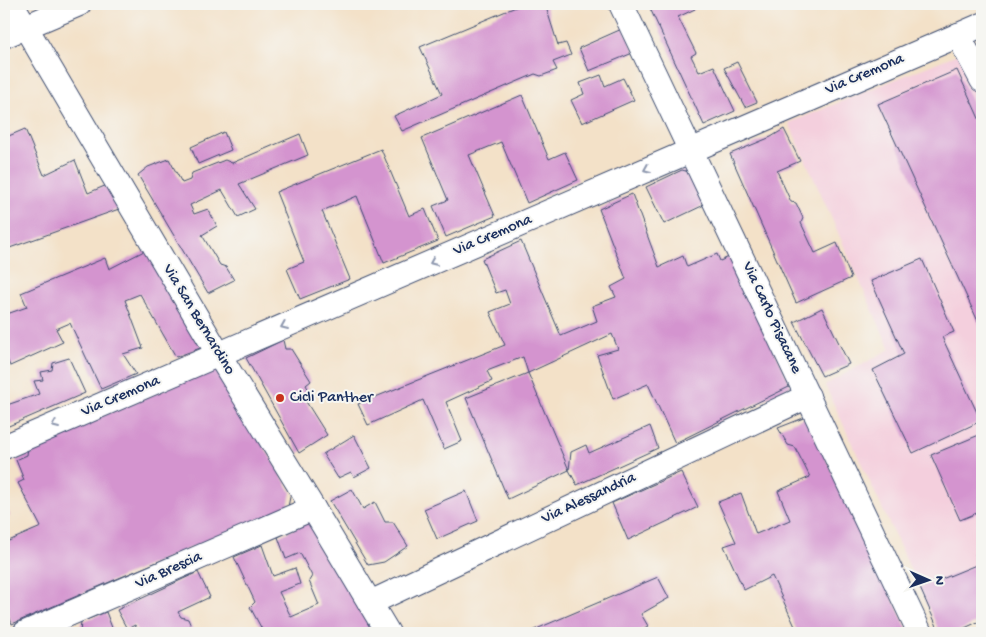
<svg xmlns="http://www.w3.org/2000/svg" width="986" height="637" font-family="'Gochi Hand',sans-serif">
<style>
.built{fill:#f4cfdd}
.building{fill:#d494cf}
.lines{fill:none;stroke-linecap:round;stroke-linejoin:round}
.minor-casing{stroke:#3b4a6e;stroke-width:26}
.minor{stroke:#fff;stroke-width:24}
.oneway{stroke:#8d97ae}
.poi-dot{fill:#c8321e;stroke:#f6f6f2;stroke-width:2}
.labels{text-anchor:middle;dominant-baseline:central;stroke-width:4;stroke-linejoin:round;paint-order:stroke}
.street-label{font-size:16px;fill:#1b2f5e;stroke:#f6f6f2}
.poi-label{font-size:16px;fill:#1b2f5e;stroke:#f6f6f2;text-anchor:start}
</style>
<rect width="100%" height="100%" fill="#f6f6f2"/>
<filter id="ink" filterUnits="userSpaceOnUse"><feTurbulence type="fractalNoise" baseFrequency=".02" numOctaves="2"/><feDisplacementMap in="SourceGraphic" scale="10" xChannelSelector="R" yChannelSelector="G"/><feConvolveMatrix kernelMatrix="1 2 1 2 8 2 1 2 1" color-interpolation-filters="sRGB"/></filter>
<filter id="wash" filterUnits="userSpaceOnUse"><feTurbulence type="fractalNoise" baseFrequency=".0096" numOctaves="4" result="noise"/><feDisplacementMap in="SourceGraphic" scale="20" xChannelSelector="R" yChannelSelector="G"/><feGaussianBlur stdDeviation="1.12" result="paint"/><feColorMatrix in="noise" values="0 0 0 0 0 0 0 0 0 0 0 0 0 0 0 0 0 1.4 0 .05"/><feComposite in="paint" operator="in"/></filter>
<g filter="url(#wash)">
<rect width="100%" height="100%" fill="#f3e1c8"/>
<path class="built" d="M 982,44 L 982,620 L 954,633 L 940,633 L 825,385 L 890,349 L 789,123 Z"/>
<g id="blocks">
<g class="building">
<path d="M 523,4 L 545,4 L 558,45 L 566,43 L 571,55 L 553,62 L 557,70 L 541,76 L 535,74 L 402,131 L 394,116 L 442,94 L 420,47 Z"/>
<path d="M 648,4 L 693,4 L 695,9 L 678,17 L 696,53 L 691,56 L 699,72 L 714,66 L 735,111 L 704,125 Z"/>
<path d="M 624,28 L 635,52 L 589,71 L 579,48 Z"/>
<path d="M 737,62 L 757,102 L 745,107 L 724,68 Z"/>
<path d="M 957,70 L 982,125 L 982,330 L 878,104 Z"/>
<path d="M 601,75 L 605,86 L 623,78 L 634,100 L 582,123 L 571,100 L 584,94 L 580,83 Z"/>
<path d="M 522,95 L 549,159 L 565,152 L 578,180 L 527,203 L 501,142 L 469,155 L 495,216 L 446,237 L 433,206 L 448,200 L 422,138 Z"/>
<path d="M 25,129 L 44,175 L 75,160 L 88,193 L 107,185 L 119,209 L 4,250 L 4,138 Z"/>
<path d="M 784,129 L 800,161 L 777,171 L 791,202 L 796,203 L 803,218 L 801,223 L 815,253 L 837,243 L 851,278 L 796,303 L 730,154 L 771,137 Z"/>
<path d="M 224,132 L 231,150 L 198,164 L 191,147 Z"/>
<path d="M 300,134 L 308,155 L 239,184 L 255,209 L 238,217 L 222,190 L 190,205 L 194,214 L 208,209 L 217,226 L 202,235 L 220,265 L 226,267 L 234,280 L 208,293 L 138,175 L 148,167 L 169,159 L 182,183 L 190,180 L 192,173 L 225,160 L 232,163 Z"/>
<path d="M 381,149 L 409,216 L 425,209 L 438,241 L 384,263 L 357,196 L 322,211 L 350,279 L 300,299 L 287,269 L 304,262 L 276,192 Z"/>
<path d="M 682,170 L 693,173 L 704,205 L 664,224 L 646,187 Z"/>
<path d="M 632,194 L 659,267 L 683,256 L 687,267 L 717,254 L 720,261 L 731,256 L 791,386 L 675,443 L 648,384 L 613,399 L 597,355 L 618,349 L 612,334 L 528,373 L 523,357 L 487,371 L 492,381 L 446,402 L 462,441 L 444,449 L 423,400 L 368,425 L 358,404 L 505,345 L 490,312 L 510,304 L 505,290 L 496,293 L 482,259 L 521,241 L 561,336 L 597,321 L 592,306 L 616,297 L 611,287 L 626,279 L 599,209 Z"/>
<path d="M 146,250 L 203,347 L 176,357 L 140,294 L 125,300 L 143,348 L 123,354 L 136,374 L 101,389 L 70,323 L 56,329 L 63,342 L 10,366 L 4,352 L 4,315 L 27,307 L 21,293 L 105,258 L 109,269 Z"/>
<path d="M 922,259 L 954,332 L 942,337 L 981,421 L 913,453 L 873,370 L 904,354 L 871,281 Z"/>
<path d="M 822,308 L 849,364 L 822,376 L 794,322 Z"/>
<path d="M 283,340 L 285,349 L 291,349 L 311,381 L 306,385 L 313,397 L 305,400 L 327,435 L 299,453 L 246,358 Z"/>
<path d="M 69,358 L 85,393 L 4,428 L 4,406 L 39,394 L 34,381 L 43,380 L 41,372 L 52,370 L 53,363 Z"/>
<path d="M 217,367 L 291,492 L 288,507 L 119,578 L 12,624 L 4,603 L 4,543 L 41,527 L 18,483 L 24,480 L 16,460 L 27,455 L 28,447 Z"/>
<path d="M 528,373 L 569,470 L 508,499 L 466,398 Z"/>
<path d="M 806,417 L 909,633 L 798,633 L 772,576 L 744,590 L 724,546 L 736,542 L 718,502 L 741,493 L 756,534 L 790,520 L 778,491 L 810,477 L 795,447 L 788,445 L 778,428 Z"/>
<path d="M 650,426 L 658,448 L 577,485 L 569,470 L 571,452 L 586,445 L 589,453 Z"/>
<path d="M 354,435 L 371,468 L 354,477 L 351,472 L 338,478 L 323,454 Z"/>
<path d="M 979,435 L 982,442 L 982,511 L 960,520 L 931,455 Z"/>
<path d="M 681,472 L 698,507 L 628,540 L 612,503 Z"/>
<path d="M 352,489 L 363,509 L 375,502 L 385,522 L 393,522 L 408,546 L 384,562 L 368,565 L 330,501 Z"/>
<path d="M 466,491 L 478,521 L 437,539 L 424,509 Z"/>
<path d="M 4,500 L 10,516 L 4,519 Z"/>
<path d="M 309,521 L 375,633 L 264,633 L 250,607 L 255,602 L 234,557 L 262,545 L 273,576 L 295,568 L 300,584 L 279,592 L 291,617 L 319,605 L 309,581 L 312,576 L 300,553 L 286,559 L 278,537 Z"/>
<path d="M 982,551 L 982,620 L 954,633 L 940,633 L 920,588 L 981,563 L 975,554 Z"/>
<path d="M 198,572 L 210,597 L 178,612 L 181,617 L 188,619 L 194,633 L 139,633 L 135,625 L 127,629 L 117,610 Z"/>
<path d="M 658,577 L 669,598 L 641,614 L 648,626 L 635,633 L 527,633 Z"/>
<path d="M 106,612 L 114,633 L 80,633 L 81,622 Z"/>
</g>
</g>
</g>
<g filter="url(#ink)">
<use href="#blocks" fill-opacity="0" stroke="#3b4a6e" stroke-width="1"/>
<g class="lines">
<g class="minor-casing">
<g id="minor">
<path d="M 12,4 L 219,355 L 313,508 L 388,633"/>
<path d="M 621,4 L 920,633"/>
<path d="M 958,35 L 982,80"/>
<path d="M 4,36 L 79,4"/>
<path d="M 4,447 L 982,25"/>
<path d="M 370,603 L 808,396"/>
<path d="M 25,633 L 313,508"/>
</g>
</g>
<use href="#minor" class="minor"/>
</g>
<defs><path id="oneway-chevron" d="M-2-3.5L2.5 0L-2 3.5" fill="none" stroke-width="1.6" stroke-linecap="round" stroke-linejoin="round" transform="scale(1.25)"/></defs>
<g class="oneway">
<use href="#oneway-chevron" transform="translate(647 169) rotate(157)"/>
<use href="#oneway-chevron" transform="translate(433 262) rotate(157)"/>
<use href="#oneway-chevron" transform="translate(284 326) rotate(157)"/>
<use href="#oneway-chevron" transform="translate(55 425) rotate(157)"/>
</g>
</g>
<circle class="poi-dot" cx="280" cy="398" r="5"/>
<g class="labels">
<g class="street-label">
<text transform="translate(865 75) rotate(-23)">Via Cremona</text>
<text transform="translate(493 236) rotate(-23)">Via Cremona</text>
<text transform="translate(771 318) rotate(65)">Via Carlo Pisacane</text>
<text transform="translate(198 320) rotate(59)">Via San Bernardino</text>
<text transform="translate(121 397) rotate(-23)">Via Cremona</text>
<text transform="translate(589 499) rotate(-25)">Via Alessandria</text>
<text transform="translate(169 571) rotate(-24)">Via Brescia</text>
</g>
<g class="poi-label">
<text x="290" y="398">Cicli Panther</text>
</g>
</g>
<rect width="986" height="637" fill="none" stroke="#f6f6f2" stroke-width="20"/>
<g transform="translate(928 580) rotate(92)" stroke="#f6f6f2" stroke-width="4" paint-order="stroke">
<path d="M0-4L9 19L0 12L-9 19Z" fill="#1b2f5e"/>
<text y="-8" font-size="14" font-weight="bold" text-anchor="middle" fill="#1b2f5e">N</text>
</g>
</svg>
